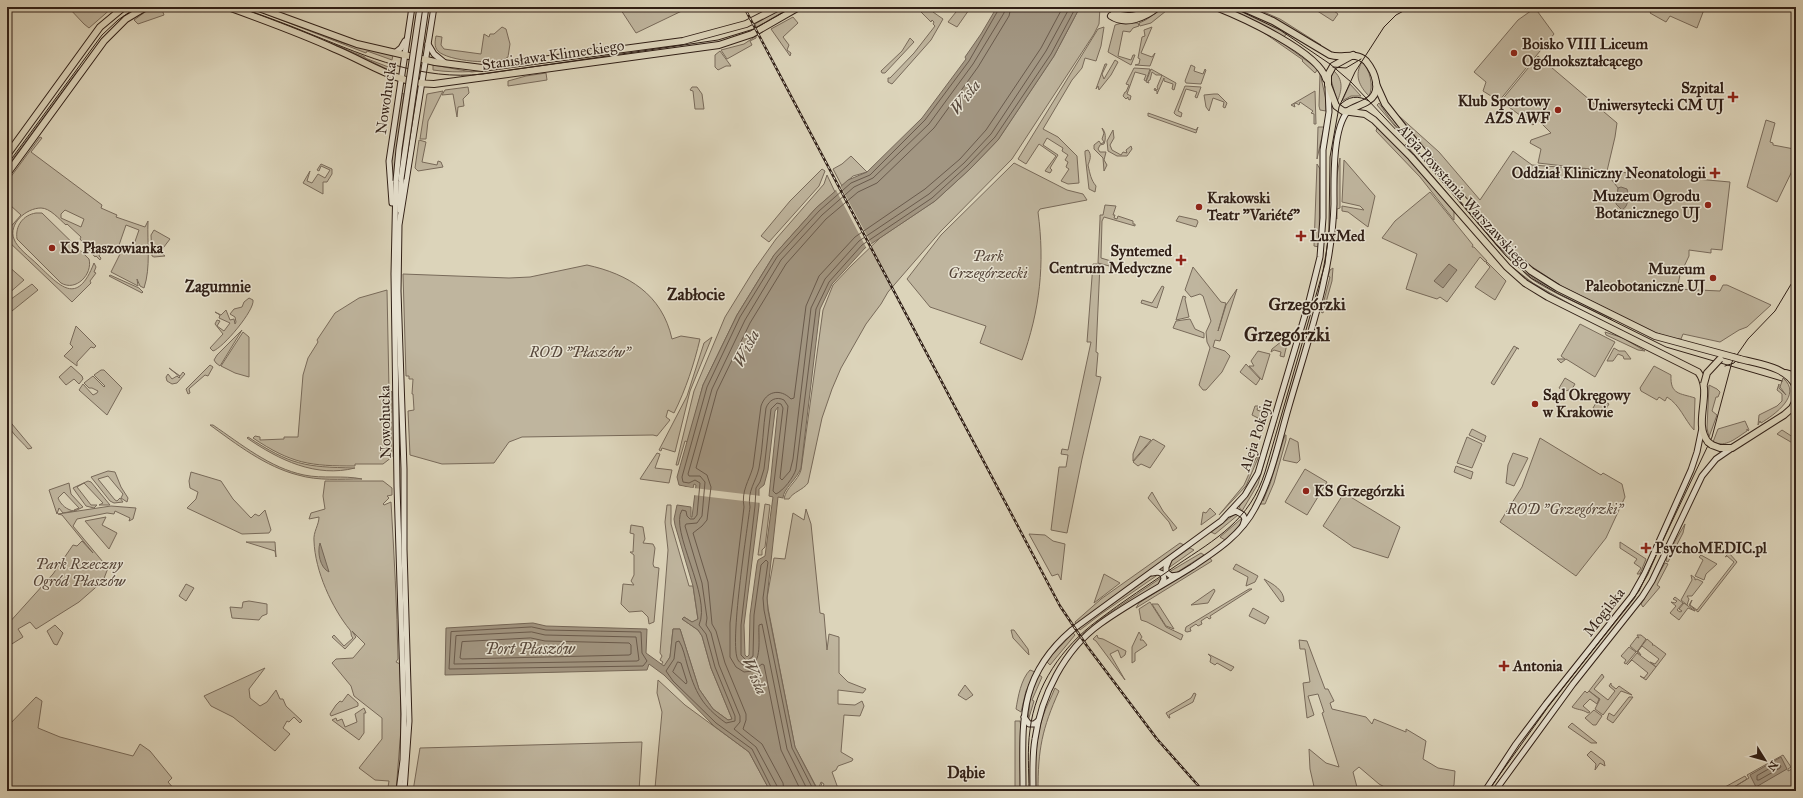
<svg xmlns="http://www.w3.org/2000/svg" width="1803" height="798" font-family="'IM FELL Great Primer',serif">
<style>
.green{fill:#bfb59e;stroke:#786a5a;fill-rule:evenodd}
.water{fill:#a29682;stroke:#746657;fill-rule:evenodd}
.pier{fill:#dcd4ba}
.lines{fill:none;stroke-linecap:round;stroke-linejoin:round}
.shore{stroke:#695a4c;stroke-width:1}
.stream{stroke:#746657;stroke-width:1}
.secondary-casing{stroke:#301f16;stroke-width:7}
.primary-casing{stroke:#301f16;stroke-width:8}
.secondary{stroke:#e8e3d2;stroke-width:5}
.primary{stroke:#dcd4ba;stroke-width:6}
.tram{stroke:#301f16;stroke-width:1}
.rail-casing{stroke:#301f16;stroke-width:2.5}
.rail{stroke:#e8e3d2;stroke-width:1;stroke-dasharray:3;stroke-linecap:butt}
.secondary-bridge-casing{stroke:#301f16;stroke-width:7;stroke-linecap:butt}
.primary-bridge-casing{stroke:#301f16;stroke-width:8;stroke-linecap:butt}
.secondary-bridge{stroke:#e8e3d2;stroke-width:5}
.primary-bridge{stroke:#dcd4ba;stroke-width:6}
.poi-dot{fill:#8f2418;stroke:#e8e3d2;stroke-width:1.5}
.labels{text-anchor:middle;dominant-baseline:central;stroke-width:3;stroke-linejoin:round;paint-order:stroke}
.poi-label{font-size:15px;font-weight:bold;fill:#301f16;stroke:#e8e3d2;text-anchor:start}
.street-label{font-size:15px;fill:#301f16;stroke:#e8e3d2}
.park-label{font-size:15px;font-style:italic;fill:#544438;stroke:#e8e3d2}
.water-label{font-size:16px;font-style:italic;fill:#58493c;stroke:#e8e3d2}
.neighbourhood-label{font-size:16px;font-weight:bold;fill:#301f16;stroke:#e8e3d2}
.quarter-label{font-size:17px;font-weight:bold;fill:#301f16;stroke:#e8e3d2}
.district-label{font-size:19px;font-weight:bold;fill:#301f16;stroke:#e8e3d2}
</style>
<rect width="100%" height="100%" fill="#dcd4ba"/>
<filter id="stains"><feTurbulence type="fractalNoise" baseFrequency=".005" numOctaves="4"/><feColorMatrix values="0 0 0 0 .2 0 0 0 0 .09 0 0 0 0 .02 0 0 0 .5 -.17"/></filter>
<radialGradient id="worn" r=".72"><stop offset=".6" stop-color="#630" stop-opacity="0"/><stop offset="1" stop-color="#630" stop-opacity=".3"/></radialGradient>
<g class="green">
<path d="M 68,7 L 113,7 L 89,28 L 84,24 Z"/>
<path d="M 159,7 L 161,7 L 164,15 L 138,24 L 134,20 L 145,12 Z"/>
<path d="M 236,7 L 365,57 L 365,58 L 391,68 L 391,71 L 341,47 Z"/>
<path d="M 248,7 L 343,43 L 393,55 L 392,60 L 367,51 L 366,53 Z"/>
<path d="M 619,7 L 687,7 L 688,8 L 636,33 Z"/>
<path d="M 784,7 L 795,7 L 757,29 L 755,24 Z"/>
<path d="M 923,7 L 932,7 L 933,12 L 943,19 L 931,40 L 892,84 L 888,82 L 888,78 L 890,78 L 914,53 L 935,26 L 933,24 L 934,22 L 932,20 L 931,22 L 920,11 Z"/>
<path d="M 960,7 L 971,7 L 957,27 L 948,22 Z"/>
<path d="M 1080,7 L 1100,7 L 1099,24 L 1094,34 L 1012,159 L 941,231 L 888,292 L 881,304 L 866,324 L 841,368 L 832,389 L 822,418 L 808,483 C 803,490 793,492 789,499 L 784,499 C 786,487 798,481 801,470 L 823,310 L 833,285 L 850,267 L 881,237 L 935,201 L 970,169 L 998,140 L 1054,56 Z"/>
<path d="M 1113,7 L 1143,7 L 1137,11 L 1119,10 L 1117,12 Z"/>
<path d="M 1171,7 L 1151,23 L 1140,26 L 1139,23 C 1151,19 1159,7 1171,7 Z"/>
<path d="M 1224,7 C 1246,7 1269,21 1287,33 L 1284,37 L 1259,23 Z"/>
<path d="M 1246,7 L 1252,7 L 1280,19 L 1321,45 L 1311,42 Z"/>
<path d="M 1311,7 L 1329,7 L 1338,14 L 1333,21 Z"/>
<path d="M 1654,7 L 1705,7 L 1697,28 L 1670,16 L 1666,22 L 1650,13 Z"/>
<path d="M 1535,8 L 1554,34 L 1499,101 L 1483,91 L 1486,82 L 1474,72 L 1518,20 Z"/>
<path d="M 793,17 L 798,23 L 783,37 L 789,45 L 787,50 L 791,53 L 790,56 L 771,29 Z"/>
<path d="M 1122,23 L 1138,23 L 1139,26 L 1133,28 L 1130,32 L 1123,31 L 1118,56 L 1131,60 L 1133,55 L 1135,55 L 1131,65 L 1108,52 L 1115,25 Z"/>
<path d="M 502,27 L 506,29 L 510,44 L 508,57 C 497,66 447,61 438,51 C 434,47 435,41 436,36 L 442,37 L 441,45 L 444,49 L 481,54 L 484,34 L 489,37 L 490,34 L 494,34 Z"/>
<path d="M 1104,27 L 1101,46 L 1096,61 L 1085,58 L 1082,68 L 1072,80 L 1043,129 L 1058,137 L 1077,156 L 1079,183 L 1068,184 L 1061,181 L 1069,169 L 1066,167 L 1068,162 L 1065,160 L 1068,155 L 1062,151 L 1063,148 L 1047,138 L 1043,145 L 1058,155 L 1050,168 L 1052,170 L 1050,173 L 1045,171 L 1056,156 L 1039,144 L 1026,164 L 1018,159 L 1098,29 Z"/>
<path d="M 1152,27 L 1141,53 L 1152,57 L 1155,53 L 1150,66 L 1135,65 L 1139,64 L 1140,59 L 1138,58 L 1142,37 L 1145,36 L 1144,30 Z"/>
<path d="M 1260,30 L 1285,45 L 1318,69 L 1315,73 L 1302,61 L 1303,60 Z"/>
<path d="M 756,36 L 756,38 L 750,41 L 752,45 L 727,59 L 721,50 L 744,44 Z"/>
<path d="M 910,38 L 914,42 L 885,73 L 882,73 L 881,71 L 902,51 Z"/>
<path d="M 720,51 L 731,66 L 726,66 L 718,70 L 715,67 L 715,55 Z"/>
<path d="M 1538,56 L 1617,123 L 1615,137 L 1607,171 L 1730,182 L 1722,250 L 1711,249 L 1711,253 L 1689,250 L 1689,256 L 1680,275 L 1677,289 L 1720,291 L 1723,285 L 1727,285 L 1771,305 L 1747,327 L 1739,330 L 1720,342 L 1683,334 L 1681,339 L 1671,338 L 1654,332 L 1563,287 L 1520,259 L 1468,202 L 1399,116 L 1439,152 L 1480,200 L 1513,151 L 1532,165 L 1599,170 L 1538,163 L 1541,149 L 1530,143 L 1531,140 L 1551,133 L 1538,120 L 1533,125 L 1501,101 Z"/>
<path d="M 1115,60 L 1118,62 L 1111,75 L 1099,90 L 1098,86 L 1096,89 L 1105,64 L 1107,64 L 1102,74 L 1104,79 Z"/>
<path d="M 1362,62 C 1370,69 1374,87 1369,96 C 1359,86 1354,75 1362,62 Z"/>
<path d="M 433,65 L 472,72 L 511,67 C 485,71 460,74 433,70 Z"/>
<path d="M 1191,65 L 1195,67 L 1194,71 L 1203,74 L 1205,69 L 1206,70 L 1201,84 L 1186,83 L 1185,81 Z"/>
<path d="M 1134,68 L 1150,69 L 1146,81 L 1144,80 L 1146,75 L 1135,72 L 1127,94 L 1131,96 L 1130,100 L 1128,99 L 1128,97 L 1126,99 L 1123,96 L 1125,92 L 1126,92 L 1129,85 L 1126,84 Z"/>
<path d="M 1151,69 L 1176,83 L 1174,90 L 1172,89 L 1173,84 L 1164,81 L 1164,78 L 1157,94 L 1157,91 L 1154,90 L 1155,88 L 1156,90 L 1158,89 L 1157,87 L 1162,75 L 1156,75 L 1152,72 L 1150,80 L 1148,81 L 1149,83 L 1146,82 Z"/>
<path d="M 78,70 L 79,70 L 14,161 L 12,160 Z"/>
<path d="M 1333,70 C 1344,80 1342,90 1337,102 L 1331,79 Z"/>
<path d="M 546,73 L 547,80 L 508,86 L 508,81 L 526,76 Z"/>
<path d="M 1320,73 L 1326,100 L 1326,111 L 1320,110 L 1319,106 Z"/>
<path d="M 1350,84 L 1361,96 L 1351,96 L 1342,101 Z"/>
<path d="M 1185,86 L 1201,87 L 1197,98 L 1195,97 L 1197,92 L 1186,89 L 1178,111 L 1182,113 L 1181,117 L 1176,115 L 1174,113 Z"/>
<path d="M 468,87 L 469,93 L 463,99 L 464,106 L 458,107 L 457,117 L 453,94 L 442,95 L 445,90 Z"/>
<path d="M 692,87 L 697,87 L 702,94 L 704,109 L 695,109 L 693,91 L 690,90 Z"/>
<path d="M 443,91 L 428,121 L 426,139 L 420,139 L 427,94 Z"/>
<path d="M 1315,91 L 1316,124 L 1314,124 L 1314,114 L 1311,113 L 1313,111 L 1300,102 L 1299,105 L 1296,103 L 1294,104 L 1295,107 L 1291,105 Z"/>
<path d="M 401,93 L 404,94 L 393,182 L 391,165 Z"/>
<path d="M 1214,94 L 1218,94 L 1227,103 L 1225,108 L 1223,107 L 1224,102 L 1213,98 L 1209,111 L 1206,107 L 1204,95 Z"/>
<path d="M 1379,103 L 1390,119 L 1493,240 L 1520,266 L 1513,263 L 1498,247 L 1377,105 Z"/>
<path d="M 1148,113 L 1196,130 L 1198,127 L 1196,133 L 1148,116 Z"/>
<path d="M 1766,120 L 1775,123 L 1770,142 L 1773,143 L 1773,145 L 1794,149 L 1796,143 L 1796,160 L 1794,164 L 1795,165 L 1777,202 L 1747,187 Z"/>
<path d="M 1318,127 L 1324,127 L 1317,159 Z"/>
<path d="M 1102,128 C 1106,132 1106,139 1104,144 L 1100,145 L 1098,149 L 1100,152 L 1106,152 L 1104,160 L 1107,165 L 1104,171 L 1103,158 L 1094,149 L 1094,145 L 1099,141 L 1101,144 L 1104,142 L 1102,139 L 1104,133 Z"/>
<path d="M 1377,128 L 1395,144 L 1451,207 L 1454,212 L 1454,220 L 1420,177 L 1376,131 Z"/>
<path d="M 1113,130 L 1114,138 L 1110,145 L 1112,150 L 1121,155 L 1123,152 L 1127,153 L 1126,150 L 1131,146 L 1132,149 L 1127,156 L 1117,156 L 1108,151 L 1107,141 Z"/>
<path d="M 40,137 L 42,138 L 31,152 L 102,205 L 101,208 L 117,215 L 116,217 L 145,227 L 148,221 C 147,243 151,267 144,288 L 140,286 L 137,279 L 138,286 L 111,272 L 120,254 L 113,251 L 114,248 L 112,247 L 111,249 L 104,246 L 99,256 L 101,258 L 100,260 L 96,256 L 95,257 L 80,239 L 81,237 L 67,224 L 66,225 C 59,219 50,208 41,208 C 26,208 8,224 14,239 C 17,248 30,257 37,264 C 60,286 77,307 94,263 L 96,267 L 94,272 L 96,273 L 90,281 L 91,283 L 72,302 L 7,240 L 7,231 L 21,215 L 10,205 L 7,207 L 7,182 ZM 65,210 L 84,219 L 81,227 L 61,218 L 61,214 ZM 126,225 L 139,230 L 131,253 L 118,248 Z"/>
<path d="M 419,140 L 426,142 L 422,162 L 437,165 L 438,161 L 441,162 L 443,167 L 418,171 L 415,168 Z"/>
<path d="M 1405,144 L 1414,154 L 1507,263 L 1533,283 L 1577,308 C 1545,292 1522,279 1497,253 Z"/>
<path d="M 1088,150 C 1092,155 1090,160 1088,165 C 1090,174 1091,180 1096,186 L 1095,192 L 1089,189 L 1085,154 L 1085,151 Z"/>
<path d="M 851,156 L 867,172 L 853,176 L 842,186 L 833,169 L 842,164 Z"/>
<path d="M 1340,158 L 1340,208 L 1337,209 L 1337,219 L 1335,217 L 1337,175 Z"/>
<path d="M 1344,160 L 1375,196 L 1368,227 L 1348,212 L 1342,211 L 1342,206 L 1364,210 L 1360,206 L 1342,202 Z"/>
<path d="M 1014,163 L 1067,190 L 1083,194 L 1087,200 L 1040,209 L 1038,212 C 1045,264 1040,310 1022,360 L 980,343 L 986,326 L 930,307 L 907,279 L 941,235 Z"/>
<path d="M 321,164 L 332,169 L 332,174 L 327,182 L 323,182 L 323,194 L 303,183 L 310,171 L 307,181 L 312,183 L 318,174 L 325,178 L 330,170 L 321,166 L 319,171 L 317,170 Z"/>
<path d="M 1317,164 L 1320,169 L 1319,247 L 1314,246 Z"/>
<path d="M 822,169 L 825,171 L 819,186 L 769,242 L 761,236 L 790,201 Z"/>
<path d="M 827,175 L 835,192 L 816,208 L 774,255 L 737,315 L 703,385 L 688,442 L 685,441 L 678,465 L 676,465 L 694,391 L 725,317 L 754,270 L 776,239 L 824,184 Z"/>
<path d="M 1430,192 L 1473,245 L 1472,247 L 1474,247 L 1487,261 L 1485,262 L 1480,257 L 1447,302 L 1440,297 L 1437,299 L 1406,289 L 1417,254 L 1382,238 L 1395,221 Z"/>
<path d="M 1105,205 L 1116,206 L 1113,215 L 1115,215 L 1114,218 L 1117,219 L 1118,216 L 1133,221 L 1133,224 L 1135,224 L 1135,226 L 1104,217 L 1102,221 L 1101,258 L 1111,261 L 1110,264 L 1128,271 L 1098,263 L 1100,219 L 1100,215 L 1103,215 Z"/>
<path d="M 36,213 L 42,213 L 89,259 C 93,274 76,292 61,283 L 17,239 C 15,226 23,215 36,213 Z"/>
<path d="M 1179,216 L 1197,220 L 1198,222 L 1196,227 L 1176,221 Z"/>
<path d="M 154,230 L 170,239 L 160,252 L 165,256 L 154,257 L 152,256 L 151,235 Z"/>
<path d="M 1487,262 L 1506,281 L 1495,300 L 1475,287 L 1490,267 L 1486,263 Z"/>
<path d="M 1093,264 L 1100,264 L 1096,352 L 1098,353 L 1096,376 L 1101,377 L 1082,459 L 1067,533 L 1051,530 L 1059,467 L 1066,467 L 1068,455 L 1061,454 L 1062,449 L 1068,450 L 1091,342 L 1087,342 Z"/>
<path d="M 7,265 L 24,280 L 7,295 Z"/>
<path d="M 587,265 C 628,274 662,294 672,339 L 681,336 L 700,339 C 694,364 686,389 674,413 L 668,410 L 666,417 L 670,420 L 657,436 L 653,435 L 522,437 L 509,442 L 494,463 L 442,464 L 410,455 L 408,411 L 414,410 L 413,394 L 412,394 L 413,379 L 409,379 L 409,376 L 406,376 L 403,274 L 509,278 L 530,277 Z"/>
<path d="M 1193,267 L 1221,302 L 1226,303 L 1218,331 L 1226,305 L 1237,289 L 1220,341 L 1215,340 L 1213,347 L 1225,351 L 1230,356 L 1222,372 L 1206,390 L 1203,390 L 1199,385 L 1210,348 L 1207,342 L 1206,332 L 1211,321 L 1203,296 L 1200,294 L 1191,297 L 1185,290 Z"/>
<path d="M 1333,268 L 1332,281 L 1323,313 L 1321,312 L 1330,277 L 1328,276 L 1330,270 Z"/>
<path d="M 1523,271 L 1538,281 L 1612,319 C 1593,310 1532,285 1523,271 Z"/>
<path d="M 110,275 L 139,288 L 143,292 L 142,293 L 109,276 Z"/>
<path d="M 32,284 L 38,290 L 7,315 L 7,302 Z"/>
<path d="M 1162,286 L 1164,287 L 1157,308 L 1141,303 L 1142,300 L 1152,303 Z"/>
<path d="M 387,290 L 389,390 L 392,392 L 392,457 L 383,464 L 355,464 L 355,466 C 310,466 292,464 253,438 L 255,436 L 260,437 L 260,440 L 284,439 L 284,437 L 298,437 L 303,375 L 308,358 L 318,342 L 317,340 L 335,313 L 359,298 Z"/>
<path d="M 1183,296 L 1186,297 L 1185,299 L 1189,317 L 1176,320 Z"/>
<path d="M 249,298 L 253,300 C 255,310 223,348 213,351 L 210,348 L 223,334 L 215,324 L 217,320 L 220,321 L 217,326 L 224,331 L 230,323 L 219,318 L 220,315 L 215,312 L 221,315 L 226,310 L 230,320 L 234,319 L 235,324 L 236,322 L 235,317 L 230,314 L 234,309 L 242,307 L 244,302 Z"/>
<path d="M 1190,319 L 1195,329 L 1204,333 L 1204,338 L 1173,328 L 1176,321 Z"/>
<path d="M 1580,324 L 1615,342 L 1595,377 L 1566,359 L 1561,363 L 1557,359 L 1565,359 L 1561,356 Z"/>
<path d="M 76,326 L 96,346 L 94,348 L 91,347 L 77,362 L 77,366 L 64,356 L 73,347 L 70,344 Z"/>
<path d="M 242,330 L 220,366 L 216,363 L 214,360 L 217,355 Z"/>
<path d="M 243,332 L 249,337 L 249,377 L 235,373 L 221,366 Z"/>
<path d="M 1605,332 L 1623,338 L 1645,351 L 1638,350 L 1606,335 Z"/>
<path d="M 712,337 L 690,391 L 675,452 L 662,448 L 661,451 L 659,450 L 687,396 L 704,343 Z"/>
<path d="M 1282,341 L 1287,344 L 1284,357 L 1280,356 L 1281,352 L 1274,350 L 1271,352 L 1272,349 Z"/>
<path d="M 1514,346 L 1519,349 L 1517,348 L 1494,385 L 1491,383 Z"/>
<path d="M 1614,348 L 1619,351 L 1625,351 L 1631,359 L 1624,359 L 1623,356 L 1618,354 L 1613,361 L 1607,361 Z"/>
<path d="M 1258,351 L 1270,354 L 1262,380 L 1249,366 L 1254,366 L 1251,361 Z"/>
<path d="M 1246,364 L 1260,379 L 1256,385 L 1240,372 Z"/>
<path d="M 210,365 L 213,367 L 208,376 L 205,375 L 190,388 L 189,389 L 190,393 L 188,394 L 186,389 Z"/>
<path d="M 71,366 L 82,376 L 83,379 L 79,384 L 74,379 L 66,385 L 59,377 Z"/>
<path d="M 1654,366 L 1671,375 C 1670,395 1680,393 1695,398 L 1694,430 C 1684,419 1680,405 1667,397 L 1665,401 L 1659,397 L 1657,400 L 1641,391 L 1640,388 Z"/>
<path d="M 169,368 L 180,376 L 183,372 L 185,374 L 177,383 L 172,384 L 167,381 L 166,377 L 168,374 L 172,379 L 177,376 L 179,378 L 180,377 Z"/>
<path d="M 101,370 L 104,370 L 122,388 L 107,415 L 79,390 L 83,384 L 93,395 L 97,393 L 98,391 L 92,388 L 89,388 L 84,383 L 93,376 L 104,387 L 105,386 L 94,375 Z"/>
<path d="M 1565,378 L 1575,384 L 1569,394 L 1569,390 L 1565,391 L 1559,388 Z"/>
<path d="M 1783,378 C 1803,395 1774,415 1761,423 L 1760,421 L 1758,425 L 1759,415 L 1777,406 L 1782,401 L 1782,394 L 1777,390 L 1779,384 L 1779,388 L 1786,395 L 1780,387 Z"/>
<path d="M 1709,385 L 1717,389 L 1720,392 L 1718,397 L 1716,397 L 1712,411 L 1717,415 L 1709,437 L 1707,428 Z"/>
<path d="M 1599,398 L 1609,404 L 1603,414 L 1593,408 Z"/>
<path d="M 1255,406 L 1258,406 L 1257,410 L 1263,412 L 1264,409 L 1268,410 L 1265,419 L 1262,420 L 1252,415 Z"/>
<path d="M 7,418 L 32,448 L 28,449 C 21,440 7,431 7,418 Z"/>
<path d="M 1745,421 L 1749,430 L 1748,431 L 1747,429 L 1747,431 C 1736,438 1726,448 1713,442 L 1718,429 Z"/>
<path d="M 1276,422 L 1258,484 L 1242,511 L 1239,507 L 1259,476 Z"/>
<path d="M 210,425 L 213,425 C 241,444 270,468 304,475 C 323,479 343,475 362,479 C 340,479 318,481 298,475 C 266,467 236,444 210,425 Z"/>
<path d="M 1472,429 L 1486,436 L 1484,442 L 1469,435 Z"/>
<path d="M 1782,430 L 1796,439 L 1796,445 L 1777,434 Z"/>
<path d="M 1285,435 L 1286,435 L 1286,440 L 1274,483 L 1265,504 L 1260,504 L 1284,436 L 1263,501 L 1270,484 Z"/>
<path d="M 1140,436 L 1151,440 L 1133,461 L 1133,454 Z"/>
<path d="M 248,437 C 291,465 304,467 355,468 C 316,478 279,460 247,438 Z"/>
<path d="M 1467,437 L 1482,444 L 1472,468 L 1457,463 Z"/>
<path d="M 1290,438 L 1298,442 L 1300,460 L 1297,463 L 1283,460 Z"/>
<path d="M 1540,438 L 1601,475 L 1603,473 L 1622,484 L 1625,497 L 1606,538 L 1576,576 L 1500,522 L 1522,487 Z"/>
<path d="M 1153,439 L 1165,446 L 1150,468 L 1141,464 L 1138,466 L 1133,462 Z"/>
<path d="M 657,453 L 660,454 L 655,468 L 672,470 L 669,483 L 640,479 Z"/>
<path d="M 1513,453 L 1528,458 L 1514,486 L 1506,483 L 1508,465 Z"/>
<path d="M 1259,456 L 1246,486 L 1219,515 L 1244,485 L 1256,458 Z"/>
<path d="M 1456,466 L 1473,472 L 1471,479 L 1454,472 Z"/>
<path d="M 1305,469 L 1327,482 L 1307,515 L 1285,502 Z"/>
<path d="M 108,471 L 115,472 L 121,487 L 128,498 L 127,502 L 121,498 L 123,494 L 108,476 L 98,479 L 115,500 L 117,501 L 120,498 L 123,502 L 114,503 L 110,501 L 91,477 Z"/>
<path d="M 191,472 L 221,481 L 233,499 L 251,518 L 255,514 L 259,516 L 265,510 L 271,530 L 269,533 L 242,534 L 187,508 L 196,499 L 198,492 L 190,488 L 189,481 Z"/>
<path d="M 88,481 L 91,482 L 110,505 L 99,505 L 103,503 L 84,483 L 77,487 L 91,505 L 97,505 L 94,508 L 86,506 L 73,488 Z"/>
<path d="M 325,481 L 383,481 L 392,488 L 392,495 L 387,496 L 389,498 L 383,504 L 384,505 L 391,502 C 394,554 397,606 398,659 L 396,662 L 400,664 L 401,729 L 396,791 L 385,791 L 388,787 L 389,781 L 375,780 L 359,768 L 382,739 L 382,718 L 354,696 L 351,686 L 332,663 L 336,659 L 353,658 L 365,644 L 352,631 L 356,637 L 345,649 L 332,637 L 334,635 L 344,646 L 353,638 C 350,635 352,633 350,630 C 332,608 315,571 314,541 C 313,532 319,525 319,517 L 309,519 L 311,513 L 325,509 L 323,496 Z"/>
<path d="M 69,483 L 71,494 L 83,507 L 75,511 L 74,510 L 79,508 L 64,492 L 58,498 C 61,505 67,510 74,511 L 63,513 L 59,508 L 57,514 L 49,490 Z"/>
<path d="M 1152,492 L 1163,511 L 1177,528 L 1173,531 L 1169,522 L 1148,498 Z"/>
<path d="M 1344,493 L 1400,527 L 1388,558 L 1353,547 L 1323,526 Z"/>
<path d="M 765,504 L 770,505 L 765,547 L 762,550 L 762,555 L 758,555 Z"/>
<path d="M 667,505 L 671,505 L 671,524 L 689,586 L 693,586 L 698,620 L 692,622 L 684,617 L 682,619 L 698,630 L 702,636 L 711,668 L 732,719 L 728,720 L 713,709 L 699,689 L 680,629 L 673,629 L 670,657 L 664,667 L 661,665 L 663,662 L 660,660 L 662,656 L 660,653 L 668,550 L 665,522 Z"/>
<path d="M 111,506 L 136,508 L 133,519 L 129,521 L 130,518 L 115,511 L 114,514 L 107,513 L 77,519 L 73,526 L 108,568 L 103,581 L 79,602 L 36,629 L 30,622 L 18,629 L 23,637 L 7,647 L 7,625 L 53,574 L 73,545 L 77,546 L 82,541 L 93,553 L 62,515 L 58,514 Z"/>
<path d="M 1210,508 L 1216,514 L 1201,525 L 1203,512 L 1206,513 Z"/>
<path d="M 806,509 L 811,524 L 820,613 L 824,614 L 827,650 L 829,634 L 839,637 L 839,673 L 848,682 L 866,689 L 863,693 L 838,690 L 838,704 L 855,705 L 862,701 L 864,706 L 860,716 L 844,715 L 841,752 L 853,759 L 852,761 L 838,766 L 836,770 L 832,772 L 839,791 L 821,791 L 824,784 L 821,782 L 818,790 L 795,747 L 768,608 L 767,598 L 774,558 L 785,559 L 793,513 L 804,520 Z"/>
<path d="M 1235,514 L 1238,515 L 1215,534 L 1211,532 Z"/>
<path d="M 106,517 L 102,525 L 117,533 L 109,549 L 85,521 Z"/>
<path d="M 1242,518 C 1243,526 1231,535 1225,540 L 1220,537 Z"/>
<path d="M 1685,524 L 1683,533 L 1668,562 L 1666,561 L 1667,555 Z"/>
<path d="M 631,525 L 643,527 L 645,539 L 643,543 L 653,544 L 655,548 L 653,564 L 654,567 L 659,568 L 654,622 L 649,624 L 648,617 L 642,611 L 629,612 L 621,604 L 623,584 L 634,585 L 631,581 L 634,575 L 634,555 L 630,552 L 633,552 L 634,534 L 630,533 Z"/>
<path d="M 1029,534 L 1045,535 L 1053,541 L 1065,544 L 1061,580 L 1058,574 L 1052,576 Z"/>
<path d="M 246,542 L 275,542 L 276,557 L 275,551 Z"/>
<path d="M 1620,542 L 1646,559 L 1640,574 L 1637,574 L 1641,568 L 1634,563 L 1637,559 L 1620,548 Z"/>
<path d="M 1180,543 L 1184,545 L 1076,624 L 1075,622 L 1101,599 Z"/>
<path d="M 1190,548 L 1194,550 L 1167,569 L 1170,562 Z"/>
<path d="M 1201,553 L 1204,555 L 1176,573 L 1169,572 Z"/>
<path d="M 1729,553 L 1737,562 L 1698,612 L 1689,605 L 1692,600 L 1690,605 L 1697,610 L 1734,562 L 1727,556 L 1725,557 Z"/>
<path d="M 1701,555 L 1717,564 L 1706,574 L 1704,580 L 1695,576 L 1703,560 L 1699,557 Z"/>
<path d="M 1210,558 L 1212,561 L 1136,608 L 1139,603 Z"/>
<path d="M 1665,563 L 1668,564 L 1657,585 L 1660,587 L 1643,607 L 1641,604 Z"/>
<path d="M 1236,564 L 1258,576 L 1255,582 L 1246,586 L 1248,577 L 1233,569 Z"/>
<path d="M 1104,574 L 1120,583 L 1094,603 Z"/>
<path d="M 1154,574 L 1159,574 L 1101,614 L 1080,630 L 1079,628 Z"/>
<path d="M 1691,575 L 1695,578 L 1695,580 L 1697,579 L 1703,582 L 1692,596 L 1687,596 L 1689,599 L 1687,605 L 1681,600 L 1692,580 Z"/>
<path d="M 1162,577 L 1161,583 L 1102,619 L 1084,635 L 1083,634 L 1102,618 Z"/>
<path d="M 1264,579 C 1273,584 1284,590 1284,601 L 1281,602 Z"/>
<path d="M 186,584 L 194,588 L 186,601 L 179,596 Z"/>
<path d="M 1214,589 L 1215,591 L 1208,603 L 1191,605 Z"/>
<path d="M 1249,589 L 1252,589 L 1210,616 L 1211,618 L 1209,619 L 1207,617 L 1201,621 L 1202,624 L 1198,626 L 1196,624 L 1190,628 L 1191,631 L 1187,632 L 1185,631 L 1186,627 Z"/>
<path d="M 1675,597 L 1683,603 L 1677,610 L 1680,612 L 1682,611 L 1679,609 L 1684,603 L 1695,611 L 1688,608 L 1679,620 L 1670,613 L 1676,606 L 1671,602 L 1675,603 L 1677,601 L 1673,599 Z"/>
<path d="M 249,601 L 267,604 L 267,614 L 262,616 L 259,620 L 232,618 L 230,607 L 242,608 L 243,602 Z"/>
<path d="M 1150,602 L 1166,627 L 1183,635 L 1181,640 L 1147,622 L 1141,620 L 1139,609 Z"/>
<path d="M 1152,604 L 1158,604 L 1174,629 L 1166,626 Z"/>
<path d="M 1253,608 L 1269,617 L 1265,624 L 1249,616 Z"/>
<path d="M 55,625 L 63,633 L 57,645 L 54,644 L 47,631 Z"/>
<path d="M 1011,630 L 1014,630 L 1028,649 L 1029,655 L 1013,638 Z"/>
<path d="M 1139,632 L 1142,637 L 1140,640 L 1143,640 L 1147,645 L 1135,653 L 1135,661 L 1132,663 L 1132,647 Z"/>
<path d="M 1073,633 L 1075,635 L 1050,665 L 1046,661 Z"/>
<path d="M 1097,635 L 1098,638 L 1103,639 L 1126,651 L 1125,655 L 1121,658 L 1118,650 L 1110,654 L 1125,680 L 1096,641 L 1093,639 Z"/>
<path d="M 1637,635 L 1641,635 L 1646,639 L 1637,652 L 1630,646 L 1637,637 L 1639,638 Z"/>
<path d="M 1647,639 L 1653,644 L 1652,645 L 1654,645 L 1666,654 L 1656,667 L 1650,662 L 1655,664 L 1659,659 L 1642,646 L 1638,651 L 1641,655 L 1637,652 Z"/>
<path d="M 1299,640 L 1307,641 L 1325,689 L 1328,689 L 1334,701 L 1330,703 L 1332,709 L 1366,717 L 1372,724 L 1374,719 L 1406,732 L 1406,729 L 1426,741 L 1423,759 L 1438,768 L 1455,771 L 1454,785 L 1449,791 L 1392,791 L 1379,784 L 1359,767 L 1353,772 L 1358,791 L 1315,791 L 1310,769 L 1309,749 L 1326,763 L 1339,767 L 1322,713 L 1324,712 L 1318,694 L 1308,696 L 1314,715 L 1307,718 L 1303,683 L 1310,682 L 1305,649 L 1300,649 Z"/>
<path d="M 1629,647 L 1636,652 L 1626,664 L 1624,663 L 1626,660 L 1621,656 Z"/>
<path d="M 1637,653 L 1656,667 L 1646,680 L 1640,676 L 1644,678 L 1648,673 L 1632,660 L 1627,665 Z"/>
<path d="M 1208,654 L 1234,667 L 1231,671 L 1217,663 L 1215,665 L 1210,662 L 1211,657 Z"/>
<path d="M 265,668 L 249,689 L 250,698 L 260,706 L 267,702 L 276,690 L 280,699 L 283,699 L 286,706 L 302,721 L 300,723 L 294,717 L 289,722 L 287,721 L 283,728 L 290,734 L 275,751 L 233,717 L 211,706 L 204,696 Z"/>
<path d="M 1030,670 L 1035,672 L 1026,691 L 1021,712 L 1016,709 C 1018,697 1021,679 1030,670 Z"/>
<path d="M 1038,674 L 1042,677 L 1032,700 L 1034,701 L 1028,721 L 1030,699 Z"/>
<path d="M 1602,674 L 1604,677 L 1594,689 L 1608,700 L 1615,691 L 1609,686 L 1611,683 L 1611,685 L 1616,689 L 1619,686 L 1632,695 L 1621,691 L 1603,715 L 1595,709 L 1600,699 L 1589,691 Z"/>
<path d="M 658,680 L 685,705 L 749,752 L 770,791 L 659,791 L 655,788 L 662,712 L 657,693 Z"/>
<path d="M 965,685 L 973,695 L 966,700 L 958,695 Z"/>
<path d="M 1055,688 L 1059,691 C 1042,729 1038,749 1038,791 L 1035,791 C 1035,765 1035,741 1043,716 C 1046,707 1051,698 1055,688 Z"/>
<path d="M 1585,691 L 1587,693 L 1589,691 L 1599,699 L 1597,704 L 1590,699 L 1583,706 L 1590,712 L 1588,713 C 1582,709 1577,710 1572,707 Z"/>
<path d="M 1194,693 L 1196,694 L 1193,702 L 1169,715 L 1170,718 L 1169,718 L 1166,713 L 1191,698 Z"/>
<path d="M 348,694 L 358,703 L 358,706 L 331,716 L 330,714 L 336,705 L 340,701 L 342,702 Z"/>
<path d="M 36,697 L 42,701 L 38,728 L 60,737 L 133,756 L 140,744 L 150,751 L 172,778 L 168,782 L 176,791 L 169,791 L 166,789 L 164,791 L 7,791 L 7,727 Z"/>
<path d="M 1629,697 L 1633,697 L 1613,723 L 1607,719 L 1609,713 L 1614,716 Z"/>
<path d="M 364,708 L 366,713 L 364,713 L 364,733 L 359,740 L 332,720 L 336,718 L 337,721 L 342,719 L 345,727 L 357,722 L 355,714 Z"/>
<path d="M 1594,710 L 1602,716 L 1596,725 L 1593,725 L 1585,718 Z"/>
<path d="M 1015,721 L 1020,721 L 1021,727 L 1021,791 L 1015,791 Z"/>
<path d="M 1572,723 L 1597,743 L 1591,743 L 1568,727 Z"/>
<path d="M 642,742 L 639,791 L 413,791 L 420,748 Z"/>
<path d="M 1591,751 L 1604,761 L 1605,766 L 1600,763 L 1595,770 L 1596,764 L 1587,755 Z"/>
<path d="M 1783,755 L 1791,767 L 1788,769 L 1788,771 L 1792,769 L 1796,774 L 1796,791 L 1727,791 L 1725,787 L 1745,776 L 1747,779 L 1734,787 L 1749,778 L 1747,775 Z"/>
</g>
<g class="water">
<path d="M 997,7 L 1080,7 L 1054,56 L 998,140 L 970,169 L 935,201 L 865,248 L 832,284 L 820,309 L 801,468 C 797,479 783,489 783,498 L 778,497 L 767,598 L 768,610 L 795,747 L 818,791 L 770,791 L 749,752 L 714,726 L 664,675 L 649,664 L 647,670 L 445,675 L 446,628 L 533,623 L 546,626 L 647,629 L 646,653 L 664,666 L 670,657 L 673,629 L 680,629 L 699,689 L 713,709 L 728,720 L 732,719 L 711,668 L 702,636 L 698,630 L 682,619 L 684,617 L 692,622 L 698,619 L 693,586 L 675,525 L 674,519 L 677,505 L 691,507 L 691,517 L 692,517 L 696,485 L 694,484 L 693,488 L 679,485 L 677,477 L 703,385 L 737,315 L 774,255 L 816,208 L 848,180 L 867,172 L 922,118 L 966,59 L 965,57 L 981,34 ZM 778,407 L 769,496 L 773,497 L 765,556 L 758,560 L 757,564 L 750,615 L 749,655 L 747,657 L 745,655 L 744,625 L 759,506 L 759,489 L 764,485 L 768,470 L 775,411 Z"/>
<path d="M 1621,187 L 1627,189 C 1629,196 1629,206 1622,210 L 1616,204 L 1618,188 Z"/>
<path d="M 1449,264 L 1457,270 L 1443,288 L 1434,281 Z"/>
<path d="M 320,543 L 329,572 C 320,568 317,552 320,543 Z"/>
<path d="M 1781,757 L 1787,769 L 1756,787 L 1750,775 Z"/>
</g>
<g class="pier">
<path d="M 840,185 L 872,245 L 867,249 L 836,190 L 837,187 L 840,190 L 838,186 Z"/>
<path d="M 677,486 L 761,496 L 761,503 L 693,495 L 693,490 Z"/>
</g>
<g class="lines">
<g class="shore">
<path d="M 532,627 L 546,630 L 641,632 L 642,653 L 647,661 L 643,666 L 449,669 L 451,632 Z"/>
<path d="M 532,632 L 545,635 L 636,637 L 639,660 L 637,661 L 454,664 L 456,636 Z"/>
<path d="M 531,638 L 545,641 L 629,643 L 631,645 L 631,654 L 629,655 L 462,659 L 460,658 L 462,642 Z"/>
<path d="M 678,662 L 681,663 L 687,682 L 686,684 L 673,672 Z"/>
<path d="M 1778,764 L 1781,766 L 1780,768 L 1759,780 L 1757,780 L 1757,776 Z"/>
<path d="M 773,791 L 752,749 L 716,723 L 673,681 L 666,671 L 674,659 L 676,642 L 679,641 C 683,647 685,657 687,664 C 695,692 702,706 726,723 L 735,721 L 735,716 L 715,667 L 706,634 L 699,625 C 712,596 669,530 682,510 L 686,511 L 687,516 L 690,519 L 694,519 L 697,515 L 700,483 L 695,480 L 689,483 L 683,482 L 682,477 L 707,387 L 740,317 L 777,257 L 819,211 L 851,183 L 870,175 L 925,120 L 969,61 L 1000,7"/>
<path d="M 778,791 L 777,786 L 756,747 L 734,729 L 740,722 L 740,716 L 719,665 L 711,633 L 706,625 L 707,618 L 702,583 L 685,526 L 686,524 L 697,523 L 702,516 L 705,482 L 700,476 L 689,476 L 688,474 L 712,389 L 745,320 L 781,260 L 822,215 L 854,187 L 873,178 L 929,124 L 973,64 L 1004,13 L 1005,7"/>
<path d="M 784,791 L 783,783 L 762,744 L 743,729 L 746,720 L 746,714 L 725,663 L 716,631 L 712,624 L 708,582 L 693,533 L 702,526 L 707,520 L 711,487 L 707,475 L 696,468 L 717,391 L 750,323 L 786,264 L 826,219 L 858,192 L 877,183 L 934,128 L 978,67 L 1009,16 L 1011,7"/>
<path d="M 801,791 L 781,750 L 764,665 L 762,664 L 753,671 L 744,672 L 736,667 L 730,657 L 730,623 L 744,507 C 741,491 749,481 753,467 L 761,406 C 766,391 780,388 791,399 L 794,398 L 806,306 L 819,276 L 855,237 L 925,189 L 960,159 L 986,130 L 1041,48 L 1063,7"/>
<path d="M 808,791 L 787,749 L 762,624 L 759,625 C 758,636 763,665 748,666 C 743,666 740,663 738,660 C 729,645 747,531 750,507 C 747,491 756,482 759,468 C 763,448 763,427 766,408 C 769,400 776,396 784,400 L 788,406 L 780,478 L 782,480 L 790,471 L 793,459 L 811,308 L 825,279 L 859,241 L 929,194 L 964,163 L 991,134 L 1046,51 L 1070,7"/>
<path d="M 814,791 L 792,748 L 764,610 L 763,598 L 768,562 L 766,560 L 761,565 L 754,615 L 753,656 L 747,661 L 741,655 L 741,625 L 755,506 L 756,488 L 760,482 L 764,469 L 771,409 L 777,403 L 781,404 L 783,408 L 773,491 L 776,494 C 783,491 794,477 796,469 L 816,309 L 829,282 L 862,245 L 932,198 L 967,166 L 995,137 L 1051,54 L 1076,7"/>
</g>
<g class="stream">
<path d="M 1611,179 L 1618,188"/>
<path d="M 1611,213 L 1617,209"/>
<path d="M 819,791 L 822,783"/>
</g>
<g class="secondary-casing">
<g id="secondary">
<path d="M 428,44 L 434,54 L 445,63"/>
<path d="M 396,52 L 401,48 L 405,41"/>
<path d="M 396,181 L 394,274 L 397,486 L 404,714 L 403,760 L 399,791"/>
<path d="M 392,203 L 389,161 L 412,7"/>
<path d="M 400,210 L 401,179"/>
<path d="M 1229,514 L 1236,511 L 1243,515 L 1245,519 L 1243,525"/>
<path d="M 1169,560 L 1166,567 L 1166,572 L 1171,576 L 1178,575"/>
<path d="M 1152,573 L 1158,572 L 1163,574 L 1164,579 L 1161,585"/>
<path d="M 1024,717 L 1029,724 L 1034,724 L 1038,721"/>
<path d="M 404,791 L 409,721 L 404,549 L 404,469 L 398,291 L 399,225 L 434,7"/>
<path d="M 1023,791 C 1023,724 1016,678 1072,630 L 1221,521 L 1245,495 L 1258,473 L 1308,305 L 1320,257 L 1323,218 L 1323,150 L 1329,112 L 1328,88"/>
<path d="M 1033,791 C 1033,774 1032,756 1035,739 C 1041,696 1064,650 1100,624 C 1129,603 1162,586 1192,567 C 1216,551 1241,535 1255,508 C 1272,477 1279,440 1289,406 C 1308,340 1332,274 1334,204 C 1334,181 1332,129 1348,111"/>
<path d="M 1485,791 L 1516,744 L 1546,704 L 1632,596 L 1645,573 L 1691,470 L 1697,452 L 1702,428"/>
<path d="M 1495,791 L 1573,684 L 1642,597 L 1652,581 L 1702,476 L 1716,459 L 1732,448"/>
</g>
</g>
<g class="primary-casing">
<g id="primary">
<path d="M 228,7 C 264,20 300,33 335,49 C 369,63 397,84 434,84 L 719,45 L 752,34 L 799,7"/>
<path d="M 256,7 L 357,44 L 435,62 L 482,68 L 683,41 L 746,24 L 779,7"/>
<path d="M 1216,7 C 1241,17 1319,52 1326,79"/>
<path d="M 1241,7 L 1273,21 L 1330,55 C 1342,59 1355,51 1366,61 C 1375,72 1383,92 1368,101 C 1362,105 1354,107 1348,111"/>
<path d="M 1114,13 C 1125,18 1142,17 1149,7"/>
<path d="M 1111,16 C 1126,26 1146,17 1158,7"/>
<path d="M 1353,55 L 1333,66 L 1328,75 L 1328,85 L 1336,106 L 1343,111 L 1365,114 L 1374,120 L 1411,157 L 1507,267 L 1525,283 L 1548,297 L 1698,372 C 1714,392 1692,422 1708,442"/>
<path d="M 1376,84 L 1385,104 L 1418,146 L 1499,242 L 1531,271 L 1558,288 L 1655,336 L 1733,357"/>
<path d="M 7,155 L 100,27 L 124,7"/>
<path d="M 7,174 L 104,41 L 126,19 L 146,7"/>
<path d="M 1740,359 C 1759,364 1788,367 1796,387"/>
<path d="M 1786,373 L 1796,376"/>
<path d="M 1712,445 L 1720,448 L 1732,448 L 1784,415 L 1792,408 L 1796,400"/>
</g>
</g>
<use href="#secondary" class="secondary"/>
<use href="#primary" class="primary"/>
<g class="tram">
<path d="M 239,7 C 264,16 289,25 313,35 C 368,57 422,81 483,74 L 718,40 L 754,29 L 793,7"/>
<path d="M 1232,7 L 1280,30 L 1330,64 L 1351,82 L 1416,151 L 1506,256 L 1531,278 L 1557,293 L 1666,347 L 1782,381"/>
<path d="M 1333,67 L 1346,68 L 1361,59"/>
<path d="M 1340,105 C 1348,96 1358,95 1369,101"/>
<path d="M 7,165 L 102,35 L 118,20 L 137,7"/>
<path d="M 1725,366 L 1734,363 L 1738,358"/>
<path d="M 1029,791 C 1029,771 1027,750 1030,730 C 1035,686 1062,647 1097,621 C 1123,601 1150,584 1177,565 C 1216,539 1250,520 1265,472 L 1325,264 L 1329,230 L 1330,157 L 1339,107 L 1355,72 L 1384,27 L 1396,15 L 1411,7"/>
<path d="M 1488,791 L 1548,707 L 1639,591 L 1712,437 L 1732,362 L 1748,339 L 1775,311 L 1796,276"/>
</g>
<g class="rail-casing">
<path id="rail" d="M 744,7 L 1060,606 L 1087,646 L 1157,739 L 1203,791"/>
</g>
<use href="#rail" class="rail"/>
<g class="secondary-bridge-casing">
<g id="secondary-bridge">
<path d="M 401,179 L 426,7"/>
<path d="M 396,181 L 399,149 L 420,7"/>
</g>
</g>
<g class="primary-bridge-casing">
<g id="primary-bridge">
<path d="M 1733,357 L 1740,359"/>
<path d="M 1704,384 L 1707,373 L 1720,359"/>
<path d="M 1708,442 L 1712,445"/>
</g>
</g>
<use href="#secondary-bridge" class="secondary-bridge"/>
<use href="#primary-bridge" class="primary-bridge"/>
</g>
<g class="poi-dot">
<circle cx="1514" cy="53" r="4"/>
<path d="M1731 91h4v4h4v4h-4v4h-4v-4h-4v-4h4z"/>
<circle cx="1558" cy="110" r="4"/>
<path d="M1713 167h4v4h4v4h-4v4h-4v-4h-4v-4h4z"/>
<circle cx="1708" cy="205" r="4"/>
<circle cx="1199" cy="207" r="4"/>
<path d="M1299 230h4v4h4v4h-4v4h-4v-4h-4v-4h4z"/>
<circle cx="52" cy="248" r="4"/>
<path d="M1179 254h4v4h4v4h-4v4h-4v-4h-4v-4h4z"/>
<circle cx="1713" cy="278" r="4"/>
<circle cx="1535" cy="404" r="4"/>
<circle cx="1306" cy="491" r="4"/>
<path d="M1644 542h4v4h4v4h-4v4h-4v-4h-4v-4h4z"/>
<path d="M1502 660h4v4h4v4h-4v4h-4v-4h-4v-4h4z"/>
</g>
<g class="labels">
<g class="poi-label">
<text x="1522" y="44">Boisko VIII Liceum<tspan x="1522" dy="17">Ogólnokształcącego</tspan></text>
<text x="1724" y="88" text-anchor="end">Szpital<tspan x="1724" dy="17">Uniwersytecki CM UJ</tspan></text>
<text x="1550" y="101" text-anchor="end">Klub Sportowy<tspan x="1550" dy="17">AZS AWF</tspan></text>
<text x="1706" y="173" text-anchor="end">Oddział Kliniczny Neonatologii</text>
<text x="1700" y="196" text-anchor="end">Muzeum Ogrodu<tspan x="1700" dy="17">Botanicznego UJ</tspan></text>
<text x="1207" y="198">Krakowski<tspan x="1207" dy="17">Teatr "Variété"</tspan></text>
<text x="1310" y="236">LuxMed</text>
<text x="60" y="248">KS Płaszowianka</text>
<text x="1172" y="251" text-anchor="end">Syntemed<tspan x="1172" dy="17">Centrum Medyczne</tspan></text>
<text x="1705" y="269" text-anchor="end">Muzeum<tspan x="1705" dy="17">Paleobotaniczne UJ</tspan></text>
<text x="1543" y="395">Sąd Okręgowy<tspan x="1543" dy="17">w Krakowie</tspan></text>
<text x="1314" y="491">KS Grzegórzki</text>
<text x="1655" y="548">PsychoMEDIC.pl</text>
<text x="1513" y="666">Antonia</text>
</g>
<g class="street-label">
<text transform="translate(553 55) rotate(-8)">Stanisława Klimeckiego</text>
<text transform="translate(386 98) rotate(-82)">Nowohucka</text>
<text transform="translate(1464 197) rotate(48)">Aleja Powstania Warszawskiego</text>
<text transform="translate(385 422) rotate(-91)">Nowohucka</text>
<text transform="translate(1256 435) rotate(-72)">Aleja Pokoju</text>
<text transform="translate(1604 612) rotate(-52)">Mogilska</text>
</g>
<g class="park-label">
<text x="988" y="256">Park<tspan x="988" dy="17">Grzegórzecki</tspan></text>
<text x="580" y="352">ROD "Płaszów"</text>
<text x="1565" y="509">ROD "Grzegórzki"</text>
<text x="79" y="564">Park Rzeczny<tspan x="79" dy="17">Ogród Płaszów</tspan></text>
</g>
<g class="water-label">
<text transform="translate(965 97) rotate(-52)">Wisła</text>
<text transform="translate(746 348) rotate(-63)">Wisła</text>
<text x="530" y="648">Port Płaszów</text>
<text transform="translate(755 676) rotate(66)">Wisła</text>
</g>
<g class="neighbourhood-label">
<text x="218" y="286">Zagumnie</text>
<text x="966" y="772">Dąbie</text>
</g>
<g class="quarter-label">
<text x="696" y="294">Zabłocie</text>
<text x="1307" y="304">Grzegórzki</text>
</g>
<g class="district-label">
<text x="1287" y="334">Grzegórzki</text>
</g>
</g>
<rect width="1803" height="798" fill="none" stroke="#dcd4ba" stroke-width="24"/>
<rect x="8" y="8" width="1787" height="782" fill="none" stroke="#301f16" stroke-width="2"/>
<rect x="12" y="12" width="1779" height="774" fill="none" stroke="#301f16"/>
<g transform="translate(1765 760) rotate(127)" stroke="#e8e3d2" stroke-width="3" paint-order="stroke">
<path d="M0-3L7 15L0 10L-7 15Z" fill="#301f16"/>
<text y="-6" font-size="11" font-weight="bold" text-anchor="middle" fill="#301f16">N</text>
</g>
<rect width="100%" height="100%" filter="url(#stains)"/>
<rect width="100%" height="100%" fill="url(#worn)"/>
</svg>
